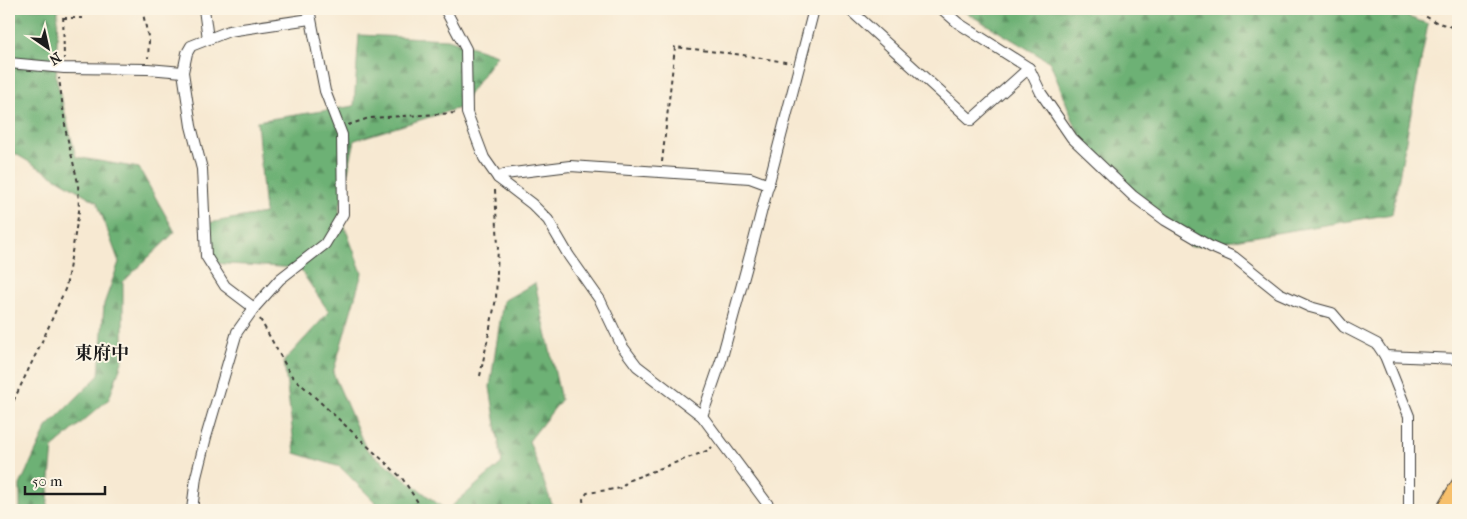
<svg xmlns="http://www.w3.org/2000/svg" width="1467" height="519" font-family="'IM FELL French Canon','Noto Serif JP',serif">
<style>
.forest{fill:url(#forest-firs);stroke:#446648}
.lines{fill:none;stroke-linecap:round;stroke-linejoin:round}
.minor-casing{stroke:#3d3b37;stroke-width:12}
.major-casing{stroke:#3d3b37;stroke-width:14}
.path{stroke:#3d3b37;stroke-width:2;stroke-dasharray:4 4;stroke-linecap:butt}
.minor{stroke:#fff;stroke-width:10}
.major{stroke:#f7c06c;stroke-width:12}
.labels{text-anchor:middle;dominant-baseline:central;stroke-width:4;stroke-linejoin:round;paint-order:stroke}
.quarter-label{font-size:18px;font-weight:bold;fill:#1c1c1c;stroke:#fcf5e5}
</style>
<defs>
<pattern id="forest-firs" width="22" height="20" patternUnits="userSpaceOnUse" patternTransform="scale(1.25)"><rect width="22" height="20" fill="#6db175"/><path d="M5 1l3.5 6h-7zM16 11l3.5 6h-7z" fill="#598f5f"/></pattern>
</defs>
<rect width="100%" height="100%" fill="#fcf5e5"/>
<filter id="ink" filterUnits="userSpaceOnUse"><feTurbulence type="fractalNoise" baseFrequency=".02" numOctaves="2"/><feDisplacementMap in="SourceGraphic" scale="10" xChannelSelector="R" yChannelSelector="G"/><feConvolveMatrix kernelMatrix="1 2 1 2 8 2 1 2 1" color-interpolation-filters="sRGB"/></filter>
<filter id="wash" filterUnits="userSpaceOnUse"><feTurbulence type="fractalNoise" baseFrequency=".0096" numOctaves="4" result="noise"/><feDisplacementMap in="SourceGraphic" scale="20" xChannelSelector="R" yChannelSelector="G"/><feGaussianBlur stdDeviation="1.12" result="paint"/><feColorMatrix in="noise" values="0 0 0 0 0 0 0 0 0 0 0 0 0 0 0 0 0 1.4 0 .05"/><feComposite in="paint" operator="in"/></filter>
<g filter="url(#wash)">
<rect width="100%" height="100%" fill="#f7e9d2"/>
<g class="forest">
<path d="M 9,9 L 58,9 L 56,77 L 76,157 L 139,168 L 175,232 L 123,282 L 123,359 L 109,399 L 53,447 L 47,510 L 20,510 L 20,485 L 47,427 L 99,375 L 104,304 L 119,262 L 97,202 L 9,150 Z"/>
<path d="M 960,9 L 1386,9 L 1428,24 L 1392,214 L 1191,247 L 1082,143 L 1050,62 Z"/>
<path d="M 359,35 L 448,39 L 497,55 L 459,108 L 355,140 L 339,211 L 362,273 L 333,373 L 366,449 L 446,510 L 383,510 L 340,467 L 295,453 L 284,361 L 329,312 L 299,268 L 209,263 L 208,223 L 265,213 L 257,121 L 354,106 Z"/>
<path d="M 535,283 L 561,400 L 529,441 L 554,510 L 447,510 L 502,463 L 490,387 L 503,301 Z"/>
</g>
</g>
<g filter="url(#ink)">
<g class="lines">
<g class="minor-casing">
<g id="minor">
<path d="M 204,9 L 208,39"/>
<path d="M 445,9 L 466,49 L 467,113 L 484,158 L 498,178 L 532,204 L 548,220 L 569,256 L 600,300 L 622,346 L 637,366 L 702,416 L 772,510"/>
<path d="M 849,9 L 971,120 L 1029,68"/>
<path d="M 942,9 L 958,23 L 1029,68 L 1041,93 L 1072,138 L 1133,196 L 1165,220 L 1211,247 L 1234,257 L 1279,293 L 1310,307 L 1332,313 L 1344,327 L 1377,344 L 1385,356 L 1409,416 L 1409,510"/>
<path d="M 9,63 L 64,68 L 148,69 L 183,72"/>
<path d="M 498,178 L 505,174 L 570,166 L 750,178 L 769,185"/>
<path d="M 254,308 L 225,286 L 206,256 L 202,169 L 191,126 L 183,72 L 187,53 L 191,46 L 229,31 L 310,19"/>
<path d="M 1385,356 L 1458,359"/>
<path d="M 702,416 L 721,361 L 753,244 L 814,9"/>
<path d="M 192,510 L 196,477 L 206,437 L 237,332 L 254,308 L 280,279 L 325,244 L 343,214 L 342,135 L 325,91 L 309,9"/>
</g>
</g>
<g class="major-casing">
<path id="major" d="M 1442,510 L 1458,483"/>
</g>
<g class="path">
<path d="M 63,9 L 64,59"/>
<path d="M 142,9 L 149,41 L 148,58"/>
<path d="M 1412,9 L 1436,22 L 1458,29"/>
<path d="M 63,18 L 85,18"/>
<path d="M 348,125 L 369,118 L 457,113"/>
<path d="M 662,162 L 675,47 L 743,55 L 791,63"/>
<path d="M 260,319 L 291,375 L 402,478 L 423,510"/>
<path d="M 480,376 L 496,299 L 498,246 L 495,190"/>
<path d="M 9,416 L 11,406 L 45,335 L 66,287 L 79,211 L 78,183 L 66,132 L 59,78"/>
<path d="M 584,510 L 583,499 L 587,493 L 622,488 L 627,481 L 709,450 L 712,447"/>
</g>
<use href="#minor" class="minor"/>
<use href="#major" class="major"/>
</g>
</g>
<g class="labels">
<g class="quarter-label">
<text x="102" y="353">東府中</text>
</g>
</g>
<rect width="1467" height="519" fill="none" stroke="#fcf5e5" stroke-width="30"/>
<g transform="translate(48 48) rotate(146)" stroke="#fcf5e5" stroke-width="4" paint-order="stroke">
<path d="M0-4L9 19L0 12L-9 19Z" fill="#1c1c1c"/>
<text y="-8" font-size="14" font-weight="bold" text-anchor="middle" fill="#1c1c1c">N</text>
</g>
<path d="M25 486v8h80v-8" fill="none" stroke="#1c1c1c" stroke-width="2.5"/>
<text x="32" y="486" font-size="15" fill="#1c1c1c" stroke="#fcf5e5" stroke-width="4" paint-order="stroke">50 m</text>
</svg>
